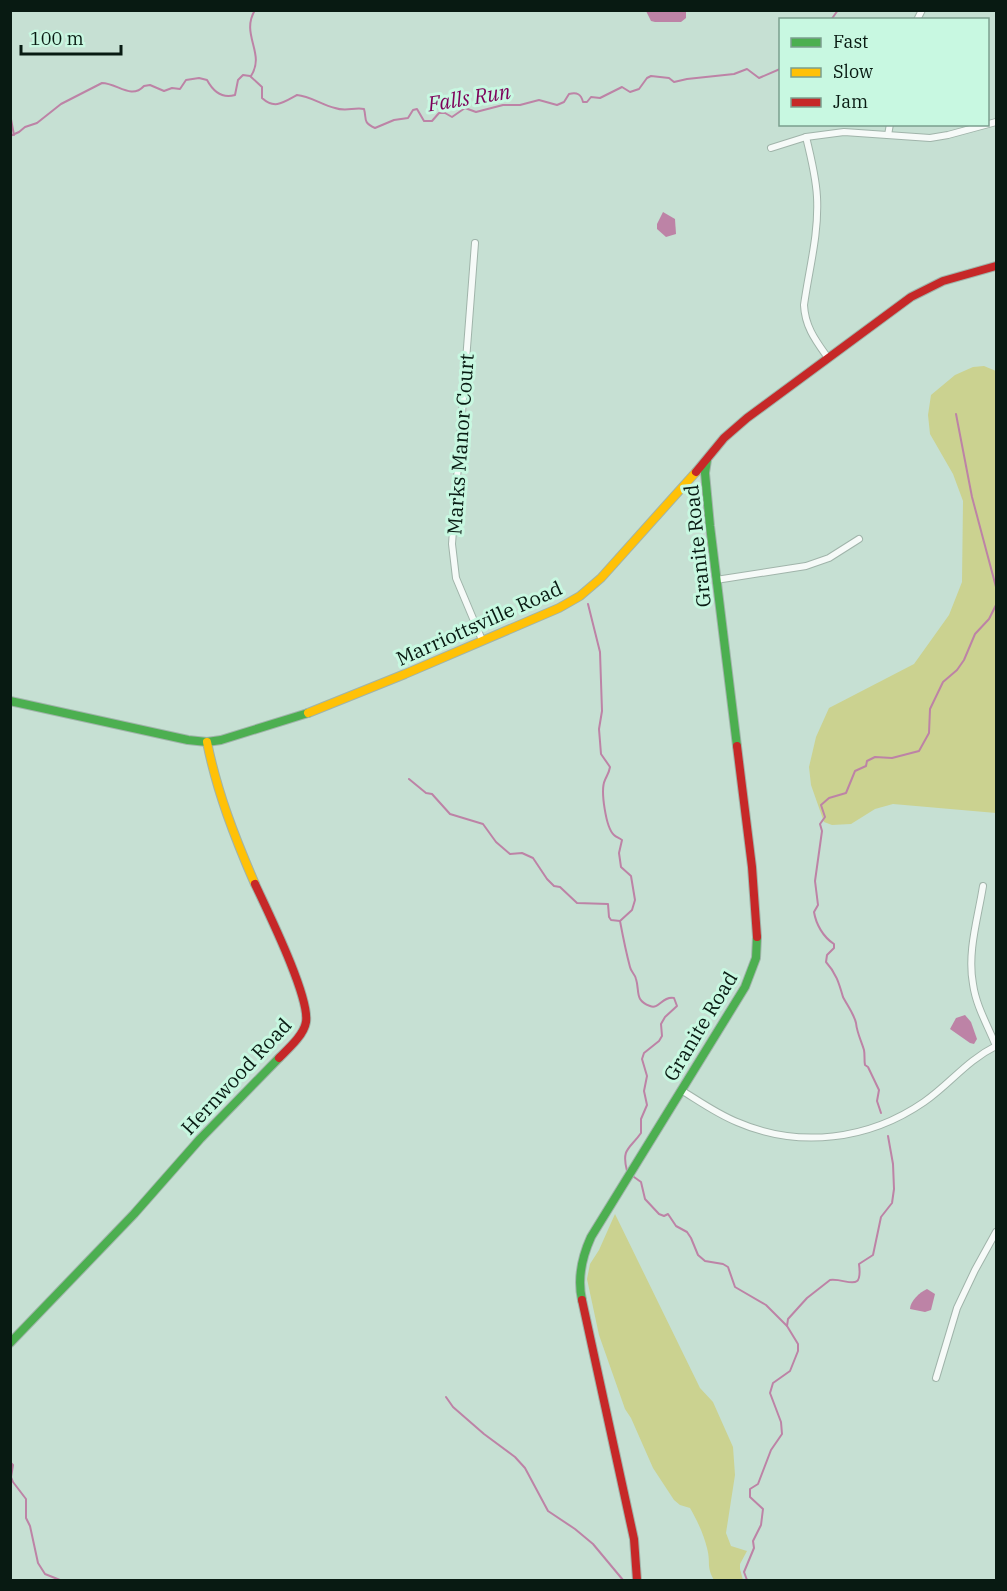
<svg xmlns="http://www.w3.org/2000/svg" width="1007" height="1591" font-family="'IBM Plex Serif',serif">
<style>
.green{fill:#cbd290}
.water{fill:#bd83a6}
.lines{fill:none;stroke-linecap:round;stroke-linejoin:round}
.stream{stroke:#bd83a6;stroke-width:2}
.street-casing{stroke:#a0b4aa;stroke-width:8}
.fast-casing{stroke:#a0b4aa;stroke-width:10}
.slow-casing{stroke:#a0b4aa;stroke-width:10}
.jam-casing{stroke:#a0b4aa;stroke-width:10}
.street{stroke:#f6faf8;stroke-width:6}
.fast{stroke:#4caf50;stroke-width:8}
.slow{stroke:#ffc107;stroke-width:8}
.jam{stroke:#c62828;stroke-width:8}
.labels{text-anchor:middle;dominant-baseline:central;stroke-width:6;stroke-linejoin:round;paint-order:stroke}
.street-label{font-size:20px;fill:#081a12;stroke:#c8f8e1}
.water-label{font-size:21px;font-style:italic;fill:#7e005a;stroke:#c8f8e1}
</style>
<rect width="100%" height="100%" fill="#c6e0d3"/>
<g class="green">
<path d="M 984,366 L 996,371 L 996,813 L 893,804 L 875,809 L 851,824 L 832,825 L 824,822 L 811,785 L 809,767 L 816,737 L 829,708 L 914,664 L 949,615 L 962,582 L 963,501 L 953,474 L 930,434 L 928,415 L 931,395 L 955,375 L 973,367 Z"/>
<path d="M 615,1214 L 700,1388 L 713,1402 L 733,1447 L 735,1475 L 726,1533 L 731,1546 L 747,1551 L 740,1564 L 740,1569 L 743,1580 L 714,1580 C 706,1566 711,1563 707,1548 C 704,1535 697,1520 690,1508 L 680,1505 L 674,1500 L 653,1468 L 631,1418 L 625,1409 L 599,1335 L 587,1279 L 590,1264 L 599,1250 Z"/>
</g>
<g class="water">
<path d="M 646,11 L 686,11 L 686,18 L 681,22 L 655,22 L 651,21 Z"/>
<path d="M 663,212 L 675,219 L 676,234 L 666,237 L 657,229 L 657,224 Z"/>
<path d="M 965,1015 L 971,1022 L 977,1039 L 974,1044 L 970,1043 L 950,1029 L 956,1018 Z"/>
<path d="M 927,1289 L 935,1294 L 931,1310 L 925,1312 L 910,1309 C 910,1301 920,1292 927,1289 Z"/>
</g>
<g class="lines">
<g class="stream">
<path d="M 831,20 L 838,10"/>
<path d="M 251,76 C 266,53 240,35 255,10"/>
<path d="M 10,114 L 14,135"/>
<path d="M 10,136 L 19,132 L 25,127 L 37,123 L 61,104 L 102,83 C 117,83 131,100 144,86 L 150,85 L 164,91 L 172,88 L 180,89 L 186,80 L 199,78 L 207,80 C 213,91 222,99 235,95 L 238,80 L 243,75 L 250,76 L 262,87 L 262,98 C 275,110 284,102 297,95 C 310,96 322,105 335,108 C 346,112 354,107 364,109 C 367,119 362,122 375,128 L 394,120 L 408,118 L 413,110 L 417,109 L 424,121 L 432,121 L 439,113 L 445,113 L 452,117 L 465,108 L 476,112 L 503,105 L 520,105 L 539,100 L 557,105 L 564,102 L 569,94 C 577,92 581,94 583,102 L 587,102 L 591,97 L 600,98 L 622,87 L 630,92 L 639,89 L 647,78 L 651,76 L 669,78 L 674,82 L 687,79 L 734,74 L 747,69 L 759,78 L 780,69"/>
<path d="M 956,414 L 972,497 L 996,587"/>
<path d="M 588,604 L 600,652 L 602,711 L 599,729 L 601,754 L 610,767 C 609,773 607,775 605,780 C 600,790 606,828 614,835 C 616,837 619,838 622,840 L 619,853 L 621,867 L 631,876 L 635,900 L 632,910 L 620,921 C 623,937 626,952 630,967 C 631,972 635,974 636,979 C 640,991 634,1000 650,1006 C 659,1010 662,996 674,998 L 677,1006 L 665,1017 L 661,1024 L 662,1036 L 659,1041 L 644,1053 L 642,1059 L 647,1076 L 644,1091 L 647,1105 L 641,1119 L 641,1133 C 630,1149 621,1148 627,1171"/>
<path d="M 409,779 L 426,793 L 432,794 L 450,814 L 483,824 L 496,842 L 510,854 L 522,853 L 533,858 L 547,879 L 554,886 L 560,887 L 577,903 L 608,904 L 609,917 L 611,920 L 620,921"/>
<path d="M 881,1113 L 877,1101 L 879,1090 L 868,1067 L 865,1065 C 864,1060 865,1055 864,1050 C 861,1040 857,1033 856,1023 C 854,1014 847,1005 843,997 C 839,983 836,973 826,962 L 827,955 L 834,948 L 834,944 C 823,937 816,924 814,912 L 818,905 L 815,881 L 822,831 L 820,824 L 825,817 L 821,805 L 829,798 L 846,793 L 855,771 L 866,766 L 867,761 L 875,757 L 892,758 L 919,751 L 929,733 L 930,709 L 943,682 L 957,670 L 964,660 L 975,634 L 989,619 L 996,605"/>
<path d="M 634,1177 L 641,1182 L 645,1199 L 659,1214 L 664,1216 L 668,1214 L 676,1226 L 687,1232 L 691,1238 L 698,1255 L 705,1261 L 723,1264 L 728,1267 L 735,1287 L 766,1305 L 787,1326"/>
<path d="M 446,1397 L 453,1407 L 484,1434 L 515,1457 L 525,1468 L 548,1511 L 575,1529 L 593,1544 L 623,1580"/>
<path d="M 10,1462 L 13,1465 L 11,1477 L 13,1482 L 26,1499 L 26,1518 L 30,1526 L 38,1563 L 45,1574 L 60,1580"/>
<path d="M 747,1580 L 744,1572 L 754,1548 L 753,1541 L 761,1525 L 763,1509 L 750,1497 L 750,1489 L 758,1484 L 771,1450 L 782,1434 L 781,1422 L 770,1393 L 773,1383 L 790,1371 L 798,1351 L 798,1344 L 787,1326 L 788,1319 L 807,1298 L 830,1280 C 847,1278 863,1294 859,1264 L 873,1255 L 881,1217 L 892,1203 L 894,1189 L 893,1164 L 888,1136"/>
</g>
<g class="street-casing">
<g id="street">
<path d="M 917,20 L 922,10"/>
<path d="M 888,135 L 890,124"/>
<path d="M 806,137 C 811,157 816,177 817,197 C 819,234 809,269 804,305 C 805,327 816,341 828,358"/>
<path d="M 771,148 L 806,137 L 844,132 L 930,138 L 948,135 L 996,122"/>
<path d="M 475,243 L 452,544 L 456,578 L 482,640"/>
<path d="M 716,580 L 806,566 L 829,558 L 859,539"/>
<path d="M 983,886 C 978,918 967,952 973,984 C 976,1006 988,1026 996,1046"/>
<path d="M 681,1090 C 699,1101 717,1114 737,1122 C 799,1149 869,1140 924,1102 C 951,1083 966,1061 996,1046"/>
<path d="M 936,1378 L 957,1308 L 975,1270 L 996,1232"/>
</g>
</g>
<g class="fast-casing">
<g id="fast">
<path d="M 707,460 L 705,473 L 710,526 L 737,746"/>
<path d="M 10,701 L 188,740 L 207,742 L 221,740 L 308,713"/>
<path d="M 582,1300 C 577,1278 582,1257 591,1237 L 745,987 L 756,958 L 757,937"/>
<path d="M 10,1343 L 134,1214 L 200,1139 L 279,1058"/>
</g>
</g>
<g class="slow-casing">
<g id="slow">
<path d="M 308,713 L 405,674 L 559,608 L 580,596 L 601,578 L 696,472"/>
<path d="M 207,742 C 217,792 235,838 255,884"/>
</g>
</g>
<g class="jam-casing">
<g id="jam">
<path d="M 696,472 L 724,438 L 747,418 L 911,297 L 943,281 L 996,266"/>
<path d="M 737,746 L 752,867 L 757,937"/>
<path d="M 255,884 C 267,910 310,997 306,1022 C 304,1035 288,1049 279,1058"/>
<path d="M 582,1300 L 634,1539 L 637,1580"/>
</g>
</g>
<use href="#street" class="street"/>
<use href="#fast" class="fast"/>
<use href="#slow" class="slow"/>
<use href="#jam" class="jam"/>
</g>
<g class="labels">
<g class="street-label">
<text transform="translate(460 444) rotate(-86)">Marks Manor Court</text>
<text transform="translate(697 546) rotate(-96)">Granite Road</text>
<text transform="translate(479 623) rotate(-24)">Marriottsville Road</text>
<text transform="translate(700 1026) rotate(-59)">Granite Road</text>
<text transform="translate(236 1076) rotate(-47)">Hernwood Road</text>
</g>
<g class="water-label">
<text transform="translate(469 97) rotate(-9)">Falls Run</text>
</g>
</g>
<rect width="1007" height="1591" fill="none" stroke="#081a12" stroke-width="24"/>
<rect x="779" y="18" width="210" height="108" fill="#c8f8e1" stroke="#7b9f8e" stroke-width="1.5"/>
<rect x="791" y="38" width="30" height="9" fill="#4caf50" stroke="#7b9f8e" stroke-width="1.5"/>
<text x="833" y="48" font-size="18" fill="#081a12">Fast</text>
<rect x="791" y="68" width="30" height="9" fill="#ffc107" stroke="#7b9f8e" stroke-width="1.5"/>
<text x="833" y="78" font-size="18" fill="#081a12">Slow</text>
<rect x="791" y="98" width="30" height="9" fill="#c62828" stroke="#7b9f8e" stroke-width="1.5"/>
<text x="833" y="108" font-size="18" fill="#081a12">Jam</text>
<path d="M21 45v9h100v-9" fill="none" stroke="#081a12" stroke-width="3"/>
<text x="30" y="45" font-size="18" fill="#081a12" stroke="#c8f8e1" stroke-width="4.5" paint-order="stroke">100 m</text>
</svg>
